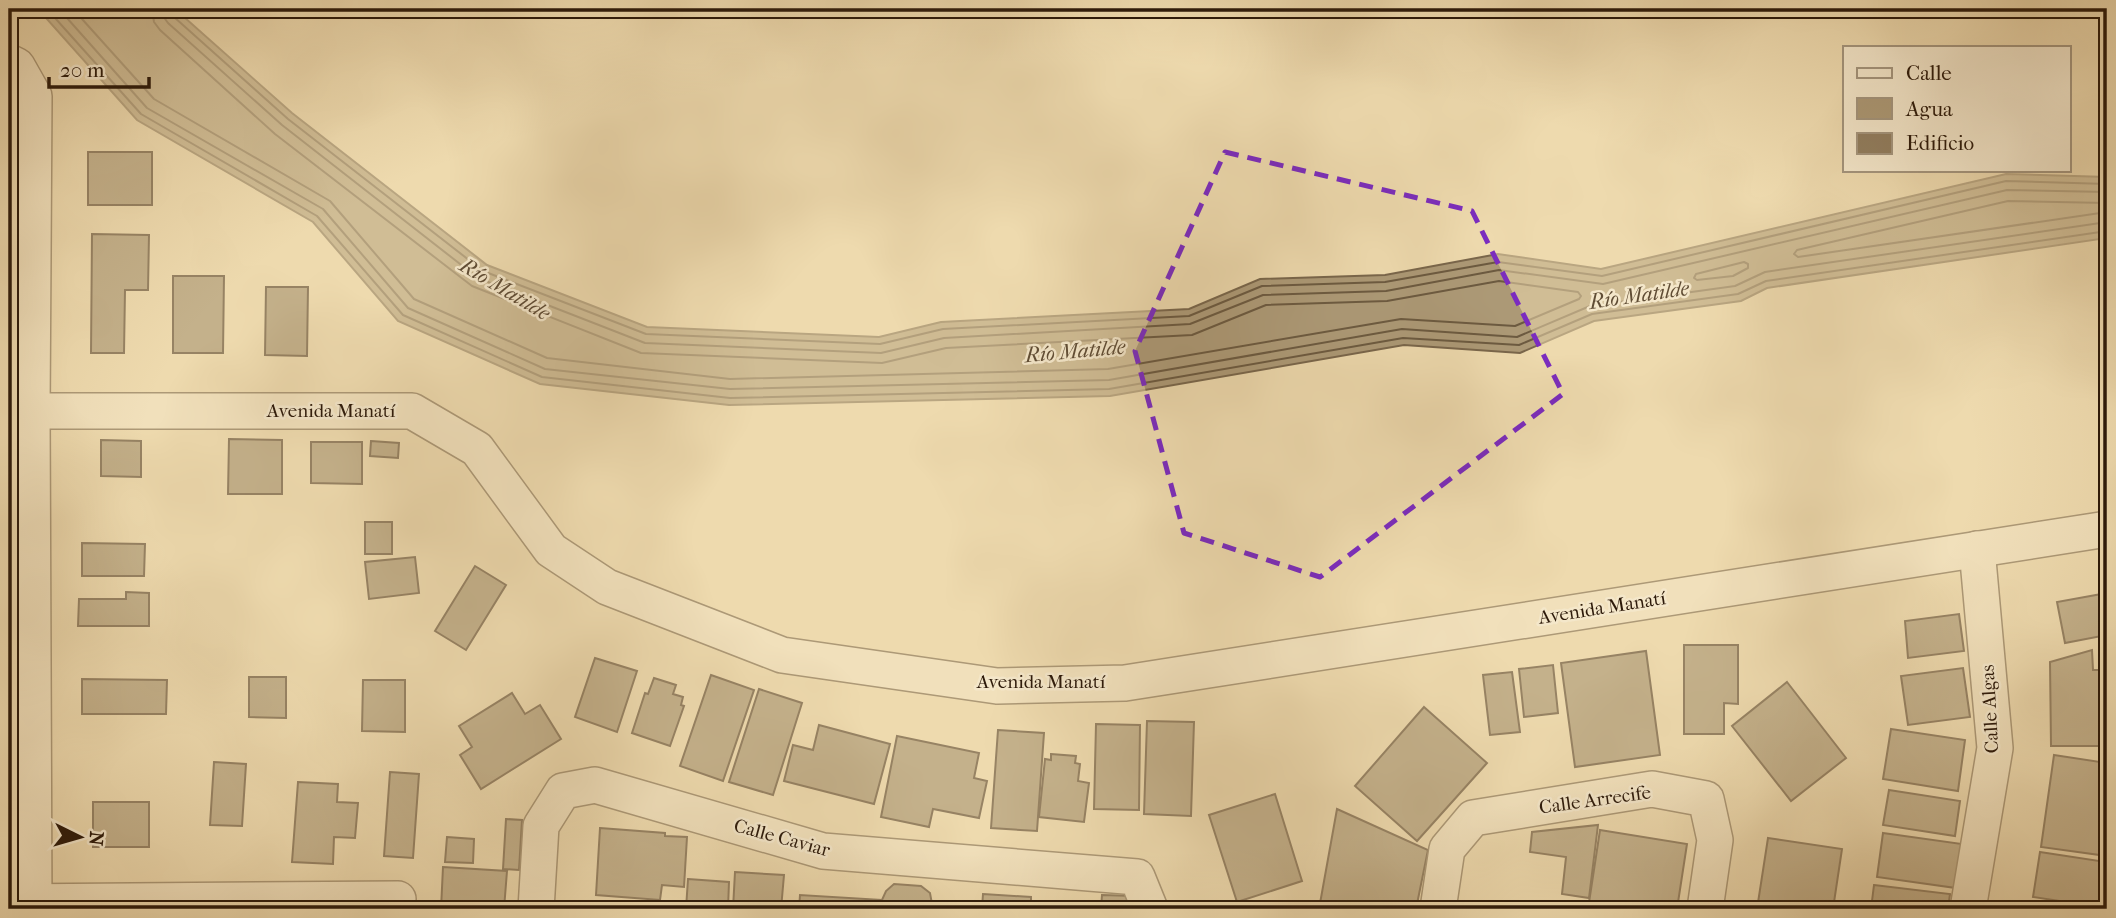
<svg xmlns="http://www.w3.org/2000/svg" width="2116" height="918" font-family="'IM FELL French Canon',serif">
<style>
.water{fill:#ac9976;stroke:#79664b;stroke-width:2}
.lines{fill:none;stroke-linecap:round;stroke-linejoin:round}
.shore{stroke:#6c5a40;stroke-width:2}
.building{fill:#917e5f;stroke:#2d1a0a;stroke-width:2}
.minor-casing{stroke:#5d4a33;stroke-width:38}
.minor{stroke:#f4e7ca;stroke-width:35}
.marked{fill:none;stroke:#7b2cbf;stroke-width:5;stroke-dasharray:14 9;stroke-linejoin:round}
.labels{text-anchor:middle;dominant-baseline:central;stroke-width:5;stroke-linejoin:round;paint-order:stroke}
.street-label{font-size:19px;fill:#2d1a0a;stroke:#f4e7ca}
.water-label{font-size:21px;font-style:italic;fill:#604d35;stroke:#f4e7ca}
</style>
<rect width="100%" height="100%" fill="#eedaae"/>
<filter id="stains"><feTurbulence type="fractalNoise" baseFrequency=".00286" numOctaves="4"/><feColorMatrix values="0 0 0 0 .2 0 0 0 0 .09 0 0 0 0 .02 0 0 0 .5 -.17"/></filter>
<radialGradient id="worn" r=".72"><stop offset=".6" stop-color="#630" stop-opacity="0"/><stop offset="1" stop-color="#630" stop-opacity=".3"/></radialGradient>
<path class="water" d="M 38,9 L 175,9 L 292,113 L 487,265 L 647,327 L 879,337 L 941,322 L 1189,309 L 1260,279 L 1385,275 L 1498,254 L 1601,269 L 2006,174 L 2107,177 L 2107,238 L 1767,288 L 1741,301 L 1594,321 L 1520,353 L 1404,345 L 1110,396 L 729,405 L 540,384 L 398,321 L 313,222 L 137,120 Z"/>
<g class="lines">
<g class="shore">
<path d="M 47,9 L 141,114 L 317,216 L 403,315 L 542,377 L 730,398 L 1109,389 L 1403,338 L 1519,345 L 1592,314 L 1738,294 L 1766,281 L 2107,231"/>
<path d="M 59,9 L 147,108 L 323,209 L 408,308 L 545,369 L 730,389 L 1109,380 L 1402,329 L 1517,337 L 1590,306 L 1735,286 L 1765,272 L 2107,222"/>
<path d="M 73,9 L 154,99 L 330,201 L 414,299 L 547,358 L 730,379 L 1108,369 L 1401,319 L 1515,326 L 1579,299 L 1581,296 L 1578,292 L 1499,281 L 1387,301 L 1266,305 L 1192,335 L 946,348 L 882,363 L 641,353 L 472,286 L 275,134 L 160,30 L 154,22 L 152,9"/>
<path d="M 163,9 L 163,16 L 168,23 L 282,125 L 478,278 L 645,343 L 881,353 L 944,338 L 1190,324 L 1263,295 L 1386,291 L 1499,270 L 1603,284 L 2007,190 L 2107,192"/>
<path d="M 171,9 L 174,17 L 288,119 L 483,271 L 646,334 L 880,344 L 943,329 L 1189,316 L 1262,286 L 1385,282 L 1498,262 L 1602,276 L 2006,181 L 2107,184"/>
<path d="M 2107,203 L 2008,201 L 1797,250 L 1794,254 L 1798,257 L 2107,212"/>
<path d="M 1744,262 L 1748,264 L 1748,268 L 1733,276 L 1697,280 L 1694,278 L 1696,274 Z"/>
</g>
</g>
<g class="building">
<rect x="88" y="152" width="64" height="53"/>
<path d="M 92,234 L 149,235 L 148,290 L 125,290 L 124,353 L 91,353 Z"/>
<path d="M 173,276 L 224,276 L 223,353 L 173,353 Z"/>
<path d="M 266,287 L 308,287 L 307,356 L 265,355 Z"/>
<path d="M 229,439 L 282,440 L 282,494 L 228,494 Z"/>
<path d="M 101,440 L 141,441 L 141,477 L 101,476 Z"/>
<path d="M 371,441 L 399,443 L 398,458 L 370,456 Z"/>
<path d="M 311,442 L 362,442 L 362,484 L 311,483 Z"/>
<rect x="365" y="522" width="27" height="32"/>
<path d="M 82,543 L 145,544 L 144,576 L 82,576 Z"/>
<path d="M 415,557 L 419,593 L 369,599 L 365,562 Z"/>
<path d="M 475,566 L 506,585 L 466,650 L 435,631 Z"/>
<path d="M 126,592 L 149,593 L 149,626 L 78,626 L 79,599 L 126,599 Z"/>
<path d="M 2107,593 L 2107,635 L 2065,643 L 2057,602 Z"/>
<path d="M 1959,614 L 1964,651 L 1908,658 L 1905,621 Z"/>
<path d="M 1684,645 L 1738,645 L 1738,704 L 1724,703 L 1724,734 L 1684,734 Z"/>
<path d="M 2092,650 L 2093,670 L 2107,670 L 2107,746 L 2051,746 L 2050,662 Z"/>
<path d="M 1646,651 L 1660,755 L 1575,767 L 1561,663 Z"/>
<path d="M 595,658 L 637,671 L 617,732 L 575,717 Z"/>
<path d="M 1553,665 L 1558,713 L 1524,717 L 1519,669 Z"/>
<path d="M 1963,668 L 1970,717 L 1908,725 L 1901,676 Z"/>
<path d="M 1512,672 L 1520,732 L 1490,735 L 1483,675 Z"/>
<path d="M 711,675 L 754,690 L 723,781 L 680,766 Z"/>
<path d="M 249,677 L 286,677 L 286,718 L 249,717 Z"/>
<path d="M 654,678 L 676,685 L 673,694 L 683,697 L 681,705 L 684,706 L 670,746 L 632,733 L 645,693 L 648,694 Z"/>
<path d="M 82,679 L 167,680 L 166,714 L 82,714 Z"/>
<path d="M 363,680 L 405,680 L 405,732 L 362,731 Z"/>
<path d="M 1787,682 L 1846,758 L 1791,801 L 1732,726 Z"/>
<path d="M 759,689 L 802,703 L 773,795 L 729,782 Z"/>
<path d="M 512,693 L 525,714 L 540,705 L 561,739 L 481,789 L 460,755 L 472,747 L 459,726 Z"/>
<path d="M 1424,707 L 1487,763 L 1417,841 L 1355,786 Z"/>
<path d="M 1147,721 L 1194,722 L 1191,816 L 1144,814 Z"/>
<path d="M 1096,724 L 1140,725 L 1139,810 L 1094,809 Z"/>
<path d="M 819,725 L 890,744 L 874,804 L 784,781 L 793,745 L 813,750 Z"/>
<path d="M 1891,729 L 1965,740 L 1958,791 L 1883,779 Z"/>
<path d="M 998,730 L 1044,733 L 1037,831 L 991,828 Z"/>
<path d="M 897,736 L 979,753 L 974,778 L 987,781 L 979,818 L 933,809 L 929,827 L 881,817 Z"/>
<path d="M 9,749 L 26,749 L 25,799 L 16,799 L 15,856 L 9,856 Z"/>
<path d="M 1051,754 L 1076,756 L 1075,763 L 1080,764 L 1078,781 L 1089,783 L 1084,822 L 1039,817 L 1045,759 L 1051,760 Z"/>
<path d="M 2054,755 L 2107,763 L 2107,856 L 2041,847 Z"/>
<path d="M 214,762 L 246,764 L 242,826 L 210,825 Z"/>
<path d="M 390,772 L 419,774 L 413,858 L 384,856 Z"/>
<path d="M 298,782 L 338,784 L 337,802 L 358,803 L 355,838 L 334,837 L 333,864 L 292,862 Z"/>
<path d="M 1889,790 L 1960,801 L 1955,836 L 1883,825 Z"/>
<path d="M 1275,794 L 1302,881 L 1237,902 L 1209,815 Z"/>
<rect x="93" y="802" width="56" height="45"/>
<path d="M 1337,809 L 1428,850 L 1416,909 L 1319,909 Z"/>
<path d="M 506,819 L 522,820 L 519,870 L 503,869 Z"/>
<path d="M 1598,825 L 1589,898 L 1562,894 L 1566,857 L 1530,852 L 1532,832 Z"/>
<path d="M 600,828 L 665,833 L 665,836 L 687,837 L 684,887 L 662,885 L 660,900 L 596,895 Z"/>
<path d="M 1600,830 L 1687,844 L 1677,909 L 1588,909 Z"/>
<path d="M 1883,833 L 1962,844 L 1956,888 L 1877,877 Z"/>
<path d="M 447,837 L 474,839 L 473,863 L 445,862 Z"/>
<path d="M 1768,838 L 1842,849 L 1833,909 L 1757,909 Z"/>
<path d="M 2040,852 L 2106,862 L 2099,907 L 2033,897 Z"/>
<path d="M 443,867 L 507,871 L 504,909 L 441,909 Z"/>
<path d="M 735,872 L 784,875 L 781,909 L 733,909 Z"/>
<path d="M 688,879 L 729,882 L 728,909 L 686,909 Z"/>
<path d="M 894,884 L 921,886 L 930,893 L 932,904 L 978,907 L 978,909 L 799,909 L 800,895 L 882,900 L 886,891 Z"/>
<path d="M 1874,885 L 1950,894 L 1948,909 L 1871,909 Z"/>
<path d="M 983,894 L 1031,897 L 1031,909 L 982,909 Z"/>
<path d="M 1102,895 L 1134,896 L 1133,909 L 1101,909 Z"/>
<path d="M 2029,904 L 2067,909 L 2028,909 Z"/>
<path d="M 1498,905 L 1526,909 L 1498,909 Z"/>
</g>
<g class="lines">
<g class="minor-casing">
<g id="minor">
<path d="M 9,62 L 17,66 L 34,96 L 32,411 L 34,909"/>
<path d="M 9,411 L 412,411 L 477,449 L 551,550 L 607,587 L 782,655 L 997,686 L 1125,683 L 2107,529"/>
<path d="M 9,902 L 398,899"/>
<path d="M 536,909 L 541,826 L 563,791 L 595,785 L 823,851 L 1137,877 L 1150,909"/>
<path d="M 1438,909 L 1447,849 L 1473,818 L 1652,789 L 1706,799 L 1715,840 L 1705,909"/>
<path d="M 1968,909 L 1995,748 L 1977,549"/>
</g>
</g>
<use href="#minor" class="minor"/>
</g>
<path d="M0 0H2116V918H0ZM 1225,152 L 1472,211 L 1563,394 L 1320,577 L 1184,533 L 1135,351 Z" fill="#eedaae" fill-opacity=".55" fill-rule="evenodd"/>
<path class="marked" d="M 1225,152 L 1472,211 L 1563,394 L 1320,577 L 1184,533 L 1135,351 Z"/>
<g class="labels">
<g class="street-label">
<text x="331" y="411">Avenida Manatí</text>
<text transform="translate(1602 608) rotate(-9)">Avenida Manatí</text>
<text x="1041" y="682">Avenida Manatí</text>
<text transform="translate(1990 709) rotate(-93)">Calle Algas</text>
<text transform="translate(1595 800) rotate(-8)">Calle Arrecife</text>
<text transform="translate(782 838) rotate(15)">Calle Caviar</text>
</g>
<g class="water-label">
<text transform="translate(505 289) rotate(31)">Río Matilde</text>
<text transform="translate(1639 295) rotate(-8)">Río Matilde</text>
<text transform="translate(1075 351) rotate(-5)">Río Matilde</text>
</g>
</g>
<rect width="2116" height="918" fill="none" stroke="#eedaae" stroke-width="35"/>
<rect x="10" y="10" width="2095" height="897" fill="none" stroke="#2d1a0a" stroke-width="3.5"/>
<rect x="18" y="18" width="2081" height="883" fill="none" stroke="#2d1a0a" stroke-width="2"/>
<rect x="1843" y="46" width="228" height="126" fill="#f4e7ca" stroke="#a4957d" stroke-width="2"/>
<rect x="1857" y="68" width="35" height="10" fill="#f4e7ca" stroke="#a4957d" stroke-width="2"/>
<text x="1906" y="80" font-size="21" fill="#2d1a0a">Calle</text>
<rect x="1857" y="98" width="35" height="21" fill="#ac9976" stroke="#a4957d" stroke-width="2"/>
<text x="1906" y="116" font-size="21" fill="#2d1a0a">Agua</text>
<rect x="1857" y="133" width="35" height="21" fill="#917e5f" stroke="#a4957d" stroke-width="2"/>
<text x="1906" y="150" font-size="21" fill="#2d1a0a">Edificio</text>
<g transform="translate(80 837) rotate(95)" stroke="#f4e7ca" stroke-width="5" paint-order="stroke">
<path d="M0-5L12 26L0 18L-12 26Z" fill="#2d1a0a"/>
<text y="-10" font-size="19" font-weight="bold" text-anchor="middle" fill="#2d1a0a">N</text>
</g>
<path d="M49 77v10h100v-10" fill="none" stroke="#2d1a0a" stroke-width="3.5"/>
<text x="60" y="77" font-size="21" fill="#2d1a0a" stroke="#f4e7ca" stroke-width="5" paint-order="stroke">20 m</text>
<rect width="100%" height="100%" filter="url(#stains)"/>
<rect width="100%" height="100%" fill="url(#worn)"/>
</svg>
